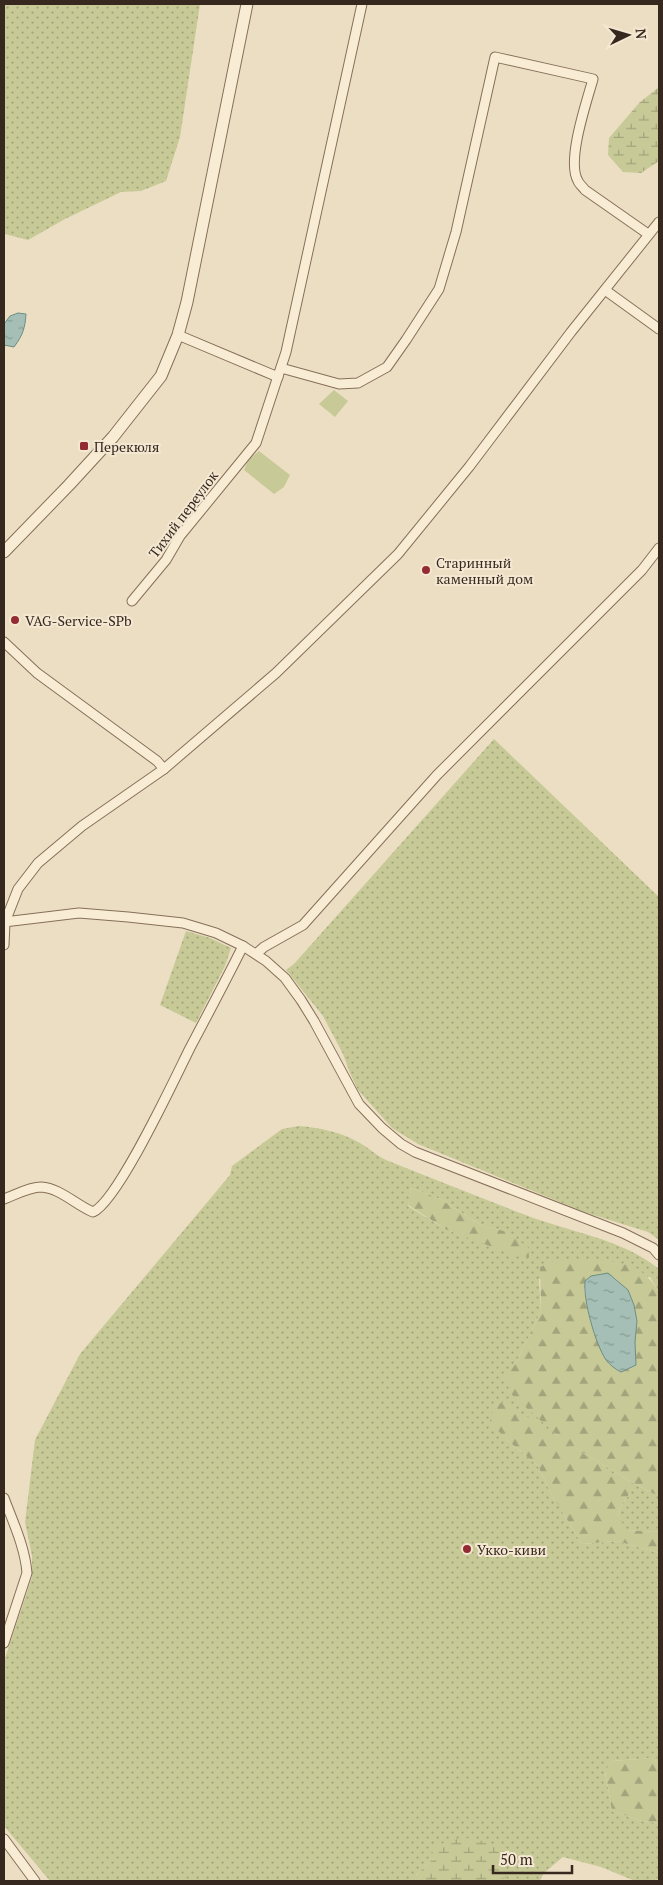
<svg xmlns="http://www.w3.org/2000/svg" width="663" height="1885" font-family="'PT Serif',serif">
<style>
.grass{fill:url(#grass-dots);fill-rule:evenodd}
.forest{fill:url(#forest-firs);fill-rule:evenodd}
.wetland{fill:url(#wetland-marsh)}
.park{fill:#c7ca97}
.water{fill:url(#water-ripples);stroke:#6c8d83}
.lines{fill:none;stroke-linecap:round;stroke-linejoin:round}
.minor-casing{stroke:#866f5a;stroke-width:11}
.tertiary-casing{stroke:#866f5a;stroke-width:13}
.minor{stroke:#f8ecd5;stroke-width:9}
.tertiary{stroke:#f8ecd5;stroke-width:11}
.poi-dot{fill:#932c32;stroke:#f4e8d2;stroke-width:2}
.labels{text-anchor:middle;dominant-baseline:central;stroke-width:4;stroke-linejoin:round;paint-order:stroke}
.poi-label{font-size:14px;fill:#36281e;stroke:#f4e8d2;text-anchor:start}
.street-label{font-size:14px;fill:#36281e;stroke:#f4e8d2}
</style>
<defs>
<pattern id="grass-dots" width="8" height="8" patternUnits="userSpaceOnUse" patternTransform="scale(1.25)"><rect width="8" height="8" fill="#c7ca97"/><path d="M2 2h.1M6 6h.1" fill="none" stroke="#a2a47b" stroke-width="1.8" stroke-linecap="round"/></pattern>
<pattern id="forest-firs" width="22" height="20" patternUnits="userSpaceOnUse" patternTransform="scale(1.25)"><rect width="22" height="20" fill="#c7ca97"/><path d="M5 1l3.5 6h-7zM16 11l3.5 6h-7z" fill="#a2a47b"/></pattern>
<pattern id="wetland-marsh" width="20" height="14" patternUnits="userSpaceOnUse" patternTransform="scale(1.25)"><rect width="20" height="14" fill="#c7ca97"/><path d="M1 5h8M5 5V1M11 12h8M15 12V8" fill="none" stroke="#a2a47b"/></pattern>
<pattern id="water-ripples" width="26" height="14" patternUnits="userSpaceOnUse" patternTransform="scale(1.25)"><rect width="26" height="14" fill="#a5bfb6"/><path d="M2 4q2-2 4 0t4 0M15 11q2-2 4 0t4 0" fill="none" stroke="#879b93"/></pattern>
</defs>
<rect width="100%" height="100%" fill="#ecdec2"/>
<g class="grass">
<path d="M 4,4 L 200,4 L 180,137 L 166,181 L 141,191 L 121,192 L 65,219 L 28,240 L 5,234 L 4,232 Z"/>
<path d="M 494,739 L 659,897 L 659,1240 L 648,1232 L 584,1212 L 418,1144 L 392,1128 L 358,1090 L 350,1073 L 343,1054 L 323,1016 L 286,970 L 294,964 Z"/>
<path d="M 186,931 L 210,938 L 231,948 L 225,966 L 196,1023 L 160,1005 Z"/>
<path d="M 299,1126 C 321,1128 341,1132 360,1143 C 369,1148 377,1156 386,1160 C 431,1178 477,1196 523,1214 C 568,1232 621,1238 659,1269 L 659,1292 L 650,1277 L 539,1279 L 541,1311 L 516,1363 L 507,1376 L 558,1437 L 631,1482 L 659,1496 L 659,1532 L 625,1530 L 618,1515 L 622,1504 L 630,1493 L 506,1439 L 538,1466 L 552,1495 L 582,1544 L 617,1541 L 659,1553 L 659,1765 L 652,1758 L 612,1761 L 605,1772 L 612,1811 L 642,1821 L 659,1823 L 659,1877 L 656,1881 L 635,1881 L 601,1867 L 563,1857 L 544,1873 L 540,1881 L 488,1881 L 492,1880 L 434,1858 L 416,1875 L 418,1881 L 50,1881 L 4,1826 L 4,1661 L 32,1577 L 32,1556 L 25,1522 L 35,1440 L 80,1354 L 230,1175 L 232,1166 L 282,1129 ZM 411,1188 L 440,1199 L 481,1225 L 504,1231 L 482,1242 L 447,1230 L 408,1206 Z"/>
</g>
<g class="forest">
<path d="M 411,1188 L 440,1199 L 481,1225 L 504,1231 L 528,1247 L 529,1257 L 517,1256 L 447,1230 L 408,1205 Z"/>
<path d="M 593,1259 C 625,1264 640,1262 659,1292 L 659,1496 L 631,1482 L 564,1441 L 629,1484 L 630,1493 L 622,1504 L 618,1515 L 626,1530 L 659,1532 L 659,1553 L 617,1541 L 582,1544 L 552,1495 L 538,1466 L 506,1439 L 490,1422 L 493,1407 L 503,1402 L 558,1436 L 510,1393 L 506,1376 L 516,1363 L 541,1311 L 540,1267 L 554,1261 ZM 612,1275 L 617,1280 L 637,1321 L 635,1342 L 636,1364 L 621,1372 C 598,1359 587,1314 584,1288 Z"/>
<path d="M 652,1758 L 659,1765 L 659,1823 L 642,1821 L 612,1811 L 605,1771 L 612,1761 Z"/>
</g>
<g class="wetland">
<path d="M 659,87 L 659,161 L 641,173 L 623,172 L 608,155 L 609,138 L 639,103 Z"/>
<path d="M 472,1838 L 501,1847 L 506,1878 L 488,1881 L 418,1881 L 416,1875 L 434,1858 L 431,1847 L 457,1839 Z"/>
</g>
<g class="park">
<path d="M 334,390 L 348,401 L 335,417 L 319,404 Z"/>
<path d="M 259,451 L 290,475 L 284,487 L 274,494 L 244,470 L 249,459 Z"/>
</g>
<g class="water">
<path d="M 18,313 L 26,314 C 25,328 23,335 14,347 L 4,345 L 4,324 L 10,316 Z"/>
<path d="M 608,1273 L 628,1290 L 634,1305 L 637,1321 L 635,1342 L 636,1365 L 621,1372 C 615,1369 610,1365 606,1360 C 595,1343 583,1300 585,1281 L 591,1276 Z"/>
</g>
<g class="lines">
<g class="minor-casing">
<g id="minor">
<path d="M 605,290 L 659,329"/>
<path d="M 178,335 L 278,377"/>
<path d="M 281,368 L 339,384 L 358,383 L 387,367 L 406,340 L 439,289 L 456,232 L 495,57 L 593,79 C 587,101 566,161 578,181 C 579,184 583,187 585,190 L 648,234"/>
<path d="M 132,601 L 166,560 L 180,536 L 256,443 L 286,352 L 362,4"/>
<path d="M 4,642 L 37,673 L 157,761 L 164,769"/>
<path d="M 4,922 L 79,913 L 128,917 L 183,923 L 216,933 L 243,946 L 266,961 L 285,978 L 301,1000 L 314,1021 L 359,1104 L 382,1128 L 401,1144 L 415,1152 L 623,1233 L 653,1248 L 659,1255"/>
<path d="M 4,945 L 5,922 L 18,889 L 38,863 L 82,826 L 164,769 L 276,673 L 398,554 L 469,467 L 571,332 L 659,222"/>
<path d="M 256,954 L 264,947 L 303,925 L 437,775 L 642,570 L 659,548"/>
<path d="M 4,1199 C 15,1195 29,1187 41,1187 C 60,1188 76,1205 93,1212 C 118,1201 175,1078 190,1048 C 208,1014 226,980 243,946"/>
<path d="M 4,1498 C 13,1522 25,1547 27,1573 L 4,1643"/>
<path d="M 4,1839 L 35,1881"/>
</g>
</g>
<g class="tertiary-casing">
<path id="tertiary" d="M 4,552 L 69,485 L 113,437 L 161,376 L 178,335 L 187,302 L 247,4"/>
</g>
<use href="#minor" class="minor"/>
<use href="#tertiary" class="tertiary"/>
</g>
<g class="poi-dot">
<rect x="79" y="441" width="10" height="10" rx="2.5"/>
<circle cx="426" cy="570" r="5"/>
<circle cx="15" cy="620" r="5"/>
<circle cx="467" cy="1549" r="5"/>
</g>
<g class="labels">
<g class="poi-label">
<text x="94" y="446">Перекюля</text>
<text x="436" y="562">Старинный<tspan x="436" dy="16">каменный дом</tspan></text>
<text x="25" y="620">VAG-Service-SPb</text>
<text x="477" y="1549">Укко-киви</text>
</g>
<g class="street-label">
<text transform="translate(183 514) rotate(-53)">Тихий переулок</text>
</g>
</g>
<rect width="663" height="1885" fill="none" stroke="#36281e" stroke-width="10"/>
<g transform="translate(628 35) rotate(85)" stroke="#f4e8d2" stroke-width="4" paint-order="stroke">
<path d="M0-4L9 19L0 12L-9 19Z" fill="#36281e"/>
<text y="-8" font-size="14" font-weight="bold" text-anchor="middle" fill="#36281e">N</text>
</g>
<path d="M493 1865v8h79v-8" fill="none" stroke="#36281e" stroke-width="2.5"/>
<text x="500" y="1865" font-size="15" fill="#36281e" stroke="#f4e8d2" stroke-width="4" paint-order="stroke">50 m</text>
</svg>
